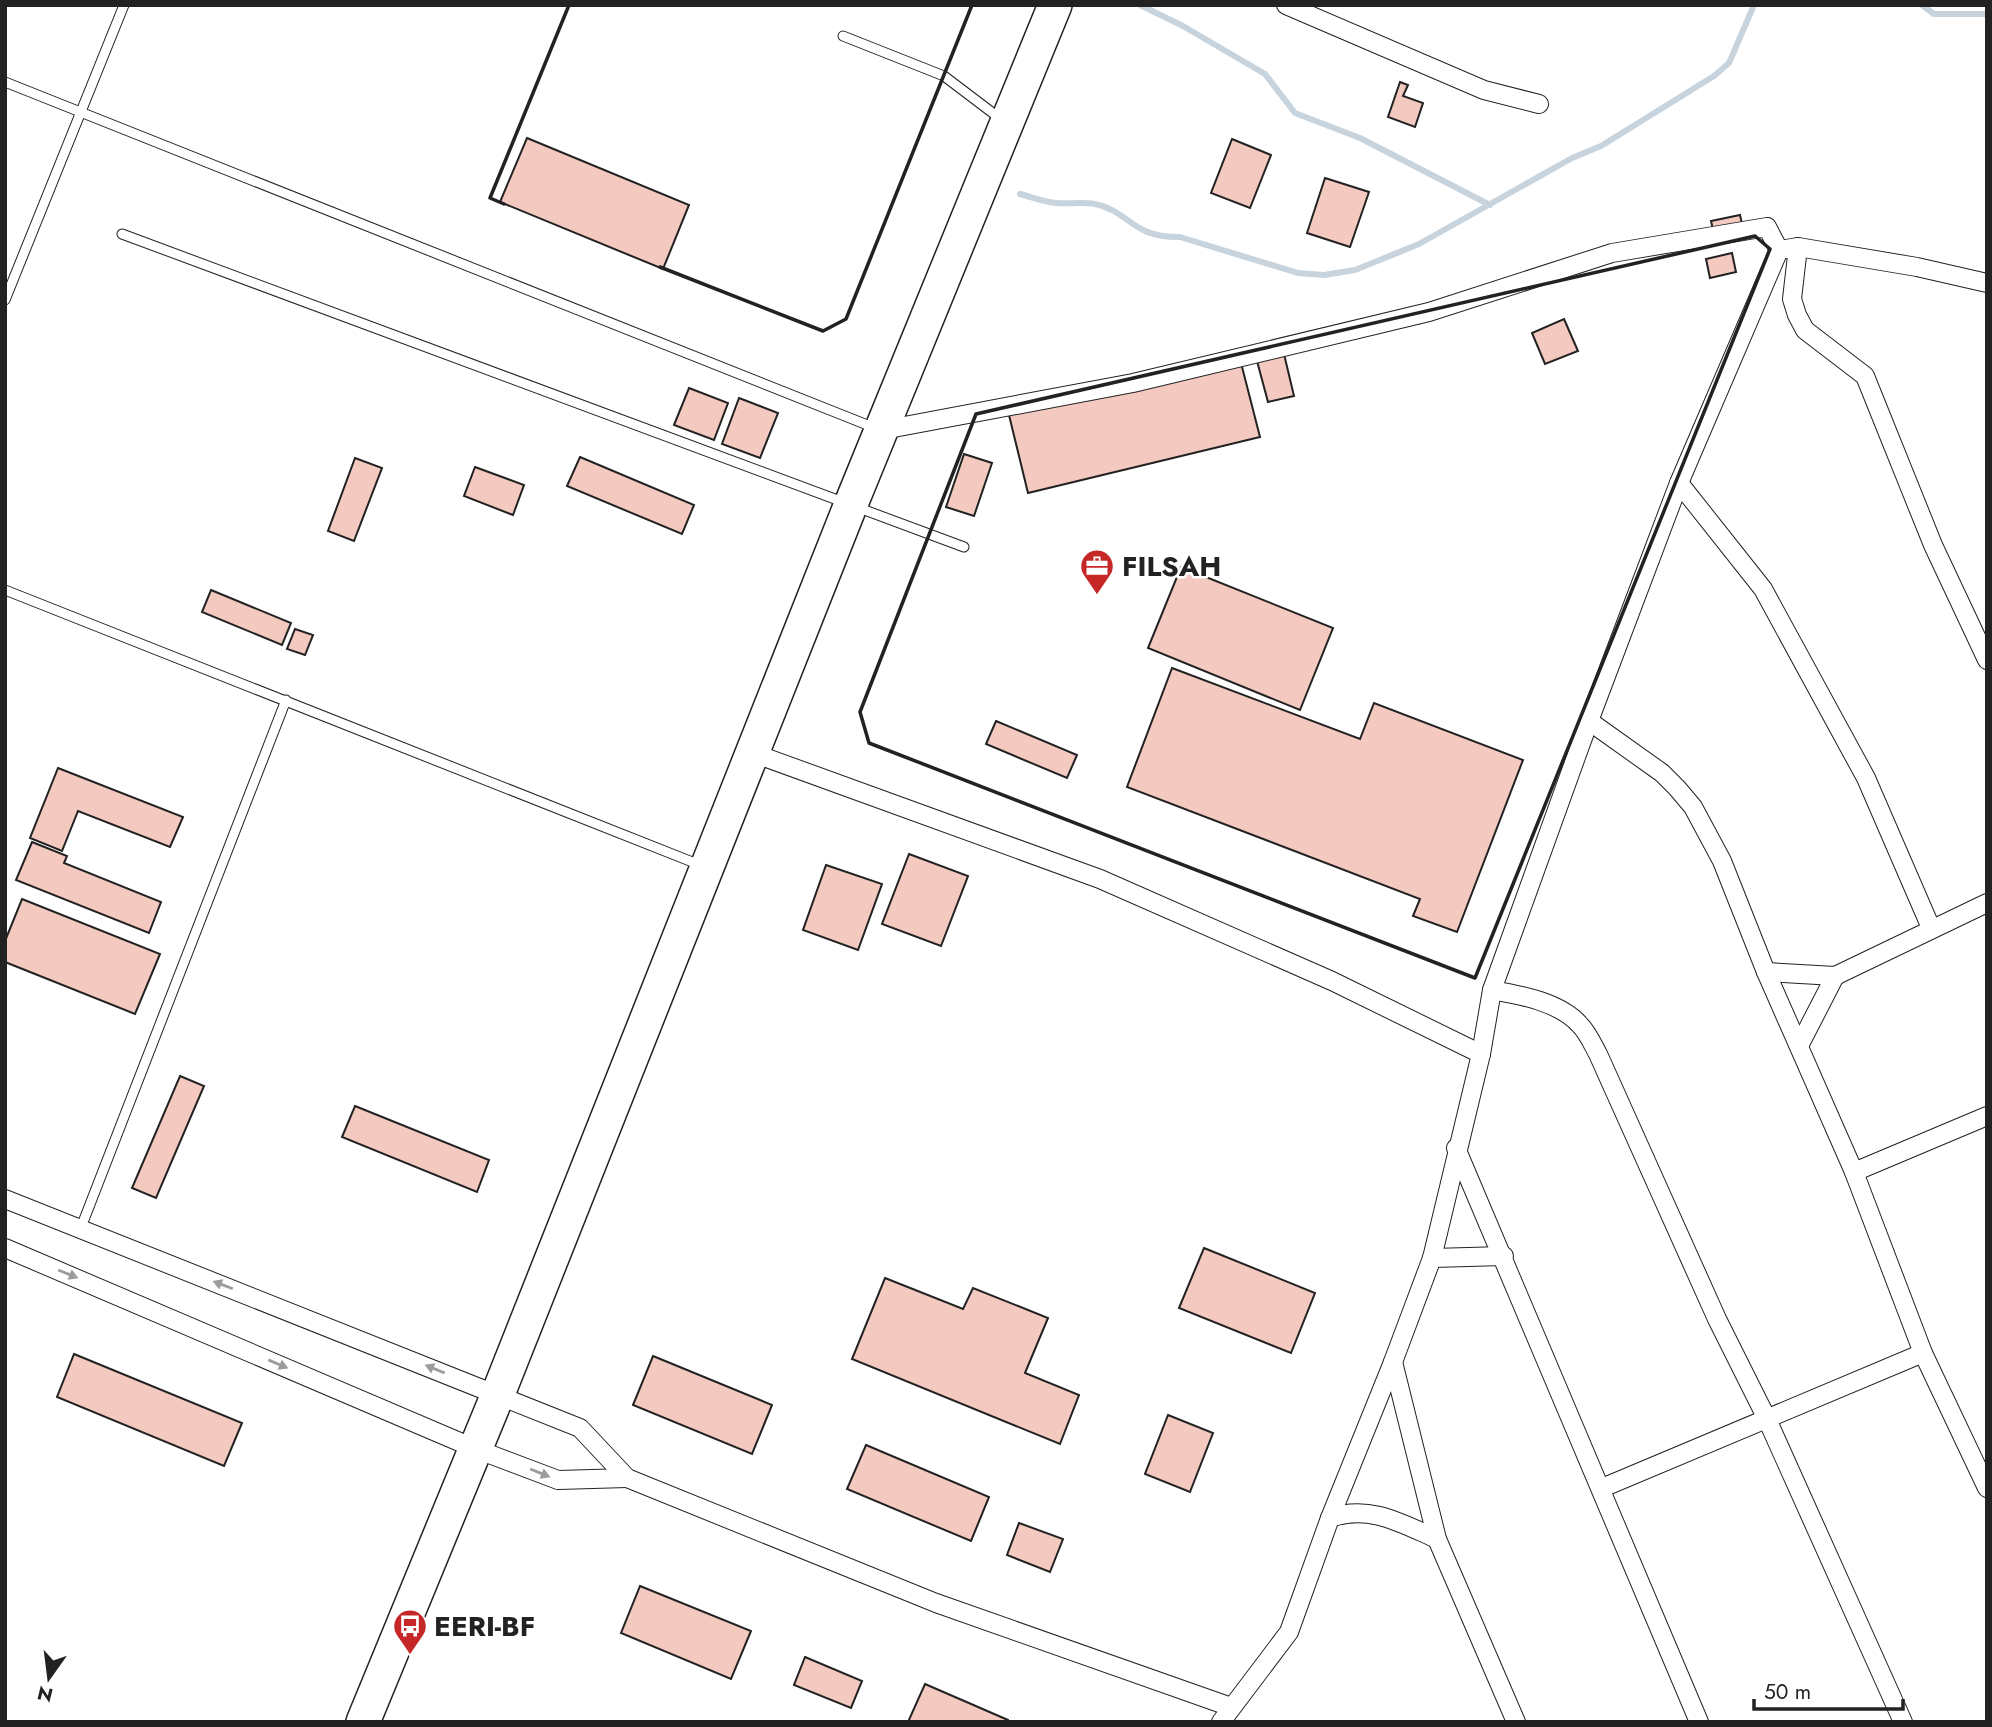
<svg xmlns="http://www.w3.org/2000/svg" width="1992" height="1727" font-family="Jost,sans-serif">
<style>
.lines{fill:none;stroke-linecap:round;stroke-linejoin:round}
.stream{stroke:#c7d3dd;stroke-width:6}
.building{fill:#f3c9c0;stroke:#222;stroke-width:2}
.lane-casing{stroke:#222;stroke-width:11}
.street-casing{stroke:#222;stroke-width:20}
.highway-casing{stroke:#222;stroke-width:36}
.lane{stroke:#fff;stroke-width:9}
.street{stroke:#fff;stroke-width:18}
.highway{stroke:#fff;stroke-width:33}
.wall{stroke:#222;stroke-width:3.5}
.oneway{fill:#9c9c9c}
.labels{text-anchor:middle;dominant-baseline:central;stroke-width:5;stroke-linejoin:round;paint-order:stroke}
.poi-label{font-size:28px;font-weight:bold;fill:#222;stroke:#fff;text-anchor:start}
</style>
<rect width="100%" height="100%" fill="#fff"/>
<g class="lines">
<g class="stream">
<path d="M 1140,5 L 1183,26 L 1265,74 L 1295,113 L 1360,138 L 1490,205"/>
<path d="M 1922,5 L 1934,14 L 1987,14"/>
<path d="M 1020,194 C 1032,197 1044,202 1057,203 C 1069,204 1083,202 1095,204 C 1130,211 1131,238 1180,237 L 1298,273 L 1324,275 L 1355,270 L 1419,244 L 1572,158 L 1601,146 L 1714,76 L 1729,63 L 1754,5"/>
</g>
</g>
<g class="building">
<path d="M 1400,82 L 1408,85 L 1403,96 L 1423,103 L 1415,127 L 1388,117 Z"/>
<path d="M 527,138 L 689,205 L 663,269 L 500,202 Z"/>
<path d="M 1232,139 L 1271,155 L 1250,208 L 1211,193 Z"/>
<path d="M 1325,178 L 1369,192 L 1350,247 L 1307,233 Z"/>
<path d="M 1740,215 L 1743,228 L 1714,234 L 1711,221 Z"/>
<path d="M 1732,253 L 1736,272 L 1710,278 L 1706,259 Z"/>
<path d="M 1564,319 L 1578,351 L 1545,364 L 1532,333 Z"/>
<path d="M 1284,354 L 1294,396 L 1268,402 L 1257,361 Z"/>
<path d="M 1240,359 L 1260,437 L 1028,493 L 1009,415 Z"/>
<path d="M 689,388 L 728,403 L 714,440 L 674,425 Z"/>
<path d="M 739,398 L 778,413 L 760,458 L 722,444 Z"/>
<path d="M 964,454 L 992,463 L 974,516 L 946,507 Z"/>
<path d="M 580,457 L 694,505 L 682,534 L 567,486 Z"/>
<path d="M 355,458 L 382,468 L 354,541 L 328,531 Z"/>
<path d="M 475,467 L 524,485 L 513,515 L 464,496 Z"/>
<path d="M 1181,567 L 1333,628 L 1300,710 L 1148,648 Z"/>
<path d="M 211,590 L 291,623 L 282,645 L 202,612 Z"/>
<path d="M 295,629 L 313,635 L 305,655 L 287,649 Z"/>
<path d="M 1172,668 L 1360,739 L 1374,703 L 1523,760 L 1457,932 L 1413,916 L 1420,899 L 1127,787 Z"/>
<path d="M 996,721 L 1077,755 L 1067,778 L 986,744 Z"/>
<path d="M 58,768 L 183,817 L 170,847 L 78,811 L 62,851 L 30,838 Z"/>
<path d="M 32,842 L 67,856 L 64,863 L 161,902 L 149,933 L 16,880 Z"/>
<path d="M 909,854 L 968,876 L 941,946 L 882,924 Z"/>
<path d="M 826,865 L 882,884 L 858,950 L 803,930 Z"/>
<path d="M 22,899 L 160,954 L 135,1014 L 5,962 L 5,941 Z"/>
<path d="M 180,1076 L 204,1086 L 156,1198 L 132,1188 Z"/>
<path d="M 355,1106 L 489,1160 L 477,1192 L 342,1137 Z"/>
<path d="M 1204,1248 L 1315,1293 L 1291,1353 L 1179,1308 Z"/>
<path d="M 885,1278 L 963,1309 L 973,1288 L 1048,1318 L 1025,1373 L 1079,1395 L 1060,1444 L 852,1359 Z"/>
<path d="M 74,1354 L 242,1423 L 224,1466 L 57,1397 Z"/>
<path d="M 653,1356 L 772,1405 L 752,1454 L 633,1405 Z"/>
<path d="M 1168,1415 L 1213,1433 L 1190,1492 L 1145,1474 Z"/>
<path d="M 866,1445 L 989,1497 L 971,1541 L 847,1489 Z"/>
<path d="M 1019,1523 L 1063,1539 L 1050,1572 L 1007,1555 Z"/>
<path d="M 640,1586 L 751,1631 L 731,1679 L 621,1633 Z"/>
<path d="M 805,1657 L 862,1681 L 851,1708 L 794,1685 Z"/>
<path d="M 925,1684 L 1008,1720 L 1008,1722 L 908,1722 Z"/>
</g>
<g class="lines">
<g class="lane-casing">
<g id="lane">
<path d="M 843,36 L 944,76 L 1002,120"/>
<path d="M 5,82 L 875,428"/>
<path d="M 122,234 L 964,547"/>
<path d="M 5,300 L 124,5"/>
<path d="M 5,590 L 700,865"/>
<path d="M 80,1230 L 286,700"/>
</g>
</g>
<g class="street-casing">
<g id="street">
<path d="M 1286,5 L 1484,90 L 1539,104"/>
<path d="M 1798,247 L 1792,299 L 1797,315 L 1805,330 L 1865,376 L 1933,545 L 1987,660"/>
<path d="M 1786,249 L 1798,247 L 1917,267 L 1987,283"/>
<path d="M 883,430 L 1133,383 L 1429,312 L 1612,253 L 1767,227 L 1779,250"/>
<path d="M 1679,483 L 1763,589 L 1866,778 L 1931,928"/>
<path d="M 1589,721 L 1662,773 L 1677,788 L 1693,807 L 1722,861 L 1766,972 L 1854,1172 L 1923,1353 L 1987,1488"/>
<path d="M 753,753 L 1100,879 L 1332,981 L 1481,1054"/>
<path d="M 1766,972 L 1835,976 L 1987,903"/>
<path d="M 1492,990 C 1520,995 1560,1002 1580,1025 C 1588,1033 1593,1045 1598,1054 L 1717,1319 L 1766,1417 L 1903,1722"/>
<path d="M 1799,1046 L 1835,976"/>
<path d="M 1456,1148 L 1699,1722"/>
<path d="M 1854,1172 L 1987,1116"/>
<path d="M 5,1199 L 580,1428 L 627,1478 L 936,1603 L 1231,1707"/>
<path d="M 5,1248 L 476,1449 L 558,1480 L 627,1478"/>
<path d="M 1432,1258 L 1504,1256"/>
<path d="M 1393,1362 L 1437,1539 L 1516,1722"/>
<path d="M 1602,1488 L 1923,1353"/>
<path d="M 1330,1518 C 1369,1504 1401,1523 1437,1539"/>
<path d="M 1221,1722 L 1289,1632 L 1330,1518 L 1393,1362 L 1432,1258 L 1481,1054 L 1492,990 L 1589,721 L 1679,483 L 1779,250"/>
</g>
</g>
<g class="highway-casing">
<path id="highway" d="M 363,1722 L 498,1394 L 851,504 L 1055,5"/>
</g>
<use href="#lane" class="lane"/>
<use href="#street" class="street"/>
<use href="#highway" class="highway"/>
<g class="wall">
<path d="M 504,204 L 490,198 L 569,5"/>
<path d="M 1755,236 L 1770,249 L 1475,978 L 869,743 L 860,712 L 976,414 Z"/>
<path d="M 660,267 L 823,331 L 846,319 L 972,5"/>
</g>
</g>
<defs><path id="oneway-solid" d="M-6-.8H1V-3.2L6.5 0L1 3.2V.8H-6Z" transform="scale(1.75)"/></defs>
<g class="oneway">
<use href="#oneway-solid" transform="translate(68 1274) rotate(22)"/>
<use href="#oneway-solid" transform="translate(223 1285) rotate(-159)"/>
<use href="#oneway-solid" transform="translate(278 1364) rotate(23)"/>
<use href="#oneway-solid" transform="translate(435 1369) rotate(-158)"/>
<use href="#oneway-solid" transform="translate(540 1473) rotate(22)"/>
</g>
<defs>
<g id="office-pin" transform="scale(1.75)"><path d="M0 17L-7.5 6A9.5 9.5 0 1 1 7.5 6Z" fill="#c62828" stroke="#fff"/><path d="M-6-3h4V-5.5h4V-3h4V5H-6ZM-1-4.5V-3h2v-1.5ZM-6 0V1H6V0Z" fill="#fff"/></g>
<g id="bus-pin" transform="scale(1.75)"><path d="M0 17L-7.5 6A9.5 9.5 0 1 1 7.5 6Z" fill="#c62828" stroke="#fff"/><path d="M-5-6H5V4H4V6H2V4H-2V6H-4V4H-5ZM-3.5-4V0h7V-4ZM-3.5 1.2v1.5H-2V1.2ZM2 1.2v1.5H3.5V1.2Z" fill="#fff"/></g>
</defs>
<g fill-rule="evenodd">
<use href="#office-pin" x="1097" y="566"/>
<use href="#bus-pin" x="410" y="1626"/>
</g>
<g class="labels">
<g class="poi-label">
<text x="1122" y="566">FILSAH</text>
<text x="434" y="1626">EERI-BF</text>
</g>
</g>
<rect width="1992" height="1727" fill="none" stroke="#222222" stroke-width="14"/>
<g transform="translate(49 1678) rotate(194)" stroke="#ffffff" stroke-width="5" paint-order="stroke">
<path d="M0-5L12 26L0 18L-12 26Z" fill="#222222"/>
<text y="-10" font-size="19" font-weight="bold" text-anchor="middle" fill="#222222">N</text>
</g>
<path d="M1754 1699v10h149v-10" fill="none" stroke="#222222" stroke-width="3.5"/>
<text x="1764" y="1699" font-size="21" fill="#222222" stroke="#ffffff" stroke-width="5" paint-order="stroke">50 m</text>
</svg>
